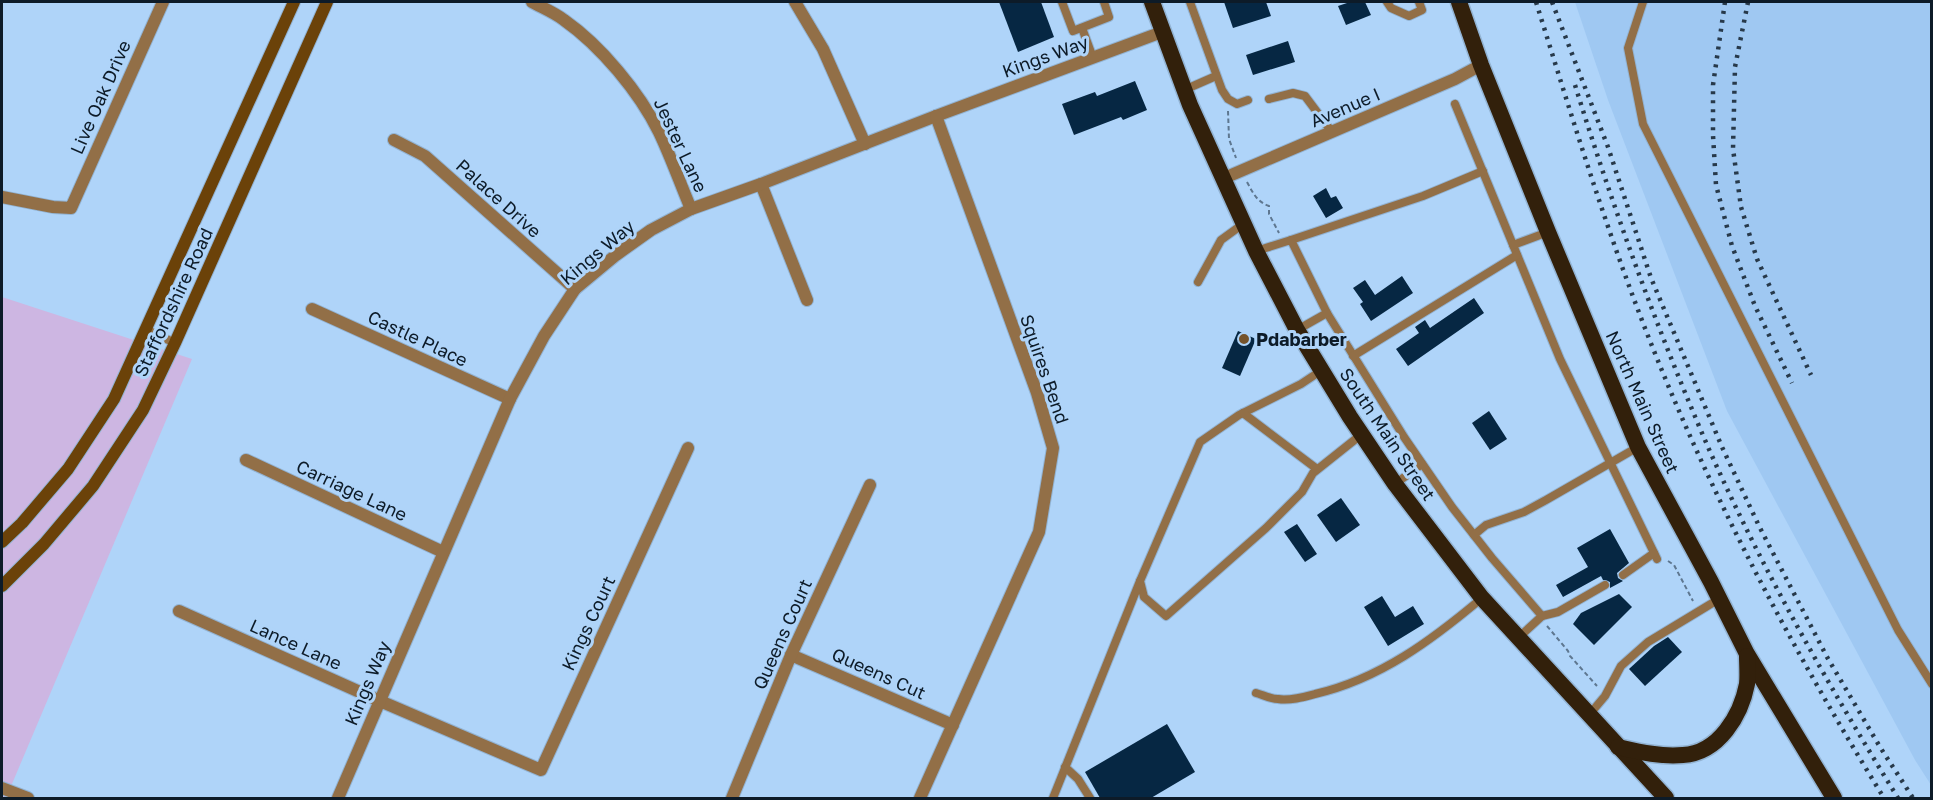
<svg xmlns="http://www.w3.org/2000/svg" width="1933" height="800" font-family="'Golos Text',sans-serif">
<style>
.built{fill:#9fc8f2}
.green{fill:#cdb6e2}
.building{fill:#062743}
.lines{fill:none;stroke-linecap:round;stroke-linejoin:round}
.service-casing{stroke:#92b3d3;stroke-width:10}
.minor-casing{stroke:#92b3d3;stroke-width:14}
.secondary-casing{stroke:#92b3d3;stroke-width:14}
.trunk-casing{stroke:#92b3d3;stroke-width:19}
.path{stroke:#5e7790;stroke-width:2;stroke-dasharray:4.5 3;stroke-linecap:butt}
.service{stroke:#926f47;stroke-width:8}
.minor{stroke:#926f47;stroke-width:12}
.secondary{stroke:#6b4209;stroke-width:12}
.trunk{stroke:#32200b;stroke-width:16}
.rail{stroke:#27394a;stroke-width:4.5;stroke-dasharray:3 6;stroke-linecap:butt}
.poi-dot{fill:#75532b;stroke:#afd4f9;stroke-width:2}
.labels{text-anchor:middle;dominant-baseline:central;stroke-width:6;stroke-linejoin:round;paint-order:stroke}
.street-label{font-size:18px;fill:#0d1b28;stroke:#afd4f9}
.poi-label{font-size:18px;font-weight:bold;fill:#0d1b28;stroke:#afd4f9;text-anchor:start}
</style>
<rect width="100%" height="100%" fill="#afd4f9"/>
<path class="built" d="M 1575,2 L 1931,2 L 1931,785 L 1915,760 L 1727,411 L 1608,100 Z"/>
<path class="green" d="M 2,297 L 192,359 L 6,798 L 2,798 Z"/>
<g class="building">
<path d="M 999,2 L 1041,2 L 1054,37 L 1018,52 Z"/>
<path d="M 1224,2 L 1266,2 L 1271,16 L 1233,28 Z"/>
<path d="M 1350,2 L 1365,2 L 1371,15 L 1346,25 L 1338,6 Z"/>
<path d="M 1288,41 L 1295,62 L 1253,75 L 1246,55 Z"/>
<path d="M 1135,81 L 1147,110 L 1123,120 L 1121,117 L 1074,135 L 1062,104 L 1095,92 L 1097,96 Z"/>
<path d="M 1326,188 L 1331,198 L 1336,196 L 1343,208 L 1326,218 L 1313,196 Z"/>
<path d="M 1402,276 L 1413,293 L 1371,321 L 1360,304 L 1363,302 L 1353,288 L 1365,280 L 1375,295 Z"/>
<path d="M 1474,298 L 1484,313 L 1408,366 L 1396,349 L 1419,333 L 1415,327 L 1425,320 L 1430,328 Z"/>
<path d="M 1238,331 L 1256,339 L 1240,376 L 1222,368 Z"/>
<path d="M 1489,411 L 1507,439 L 1490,450 L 1472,423 Z"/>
<path d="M 1341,498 L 1360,525 L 1336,542 L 1317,515 Z"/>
<path d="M 1297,524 L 1317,554 L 1305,562 L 1284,532 Z"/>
<path d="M 1610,529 L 1629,563 L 1617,573 L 1618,578 L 1623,581 L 1610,588 L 1610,582 L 1603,580 L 1601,576 L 1563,597 L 1556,585 L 1588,567 L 1577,548 Z"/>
<path d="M 1619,594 L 1632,607 L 1594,645 L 1573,624 L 1581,613 Z"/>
<path d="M 1382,596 L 1395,617 L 1413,606 L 1424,624 L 1388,646 L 1364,607 Z"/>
<path d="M 1668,637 L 1682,652 L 1645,686 L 1629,669 L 1654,646 Z"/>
<path d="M 1167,724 L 1195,772 L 1151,798 L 1100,798 L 1085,772 Z"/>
</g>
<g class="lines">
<g class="service-casing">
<g id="service">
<path d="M 1062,2 L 1073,31 L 1109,17 L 1104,2"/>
<path d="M 1190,2 L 1222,90 L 1228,99 L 1237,104 L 1248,100"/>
<path d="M 1387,2 L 1391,8 L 1409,16 L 1422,10 L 1419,2"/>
<path d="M 1643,2 L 1628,48 L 1643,124 L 1898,630 L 1932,684"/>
<path d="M 1082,28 L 1093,58"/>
<path d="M 1184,90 L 1216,76"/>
<path d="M 1269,99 L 1293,93 L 1305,96 L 1332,132"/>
<path d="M 1455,104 L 1560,359 L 1657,559"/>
<path d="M 1291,240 L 1423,196 L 1483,171"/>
<path d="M 1513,245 L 1548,232"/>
<path d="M 1256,251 L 1291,240 L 1327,313 L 1404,437 L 1452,507 L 1492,558 L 1542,616 L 1518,638"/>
<path d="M 1198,282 L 1221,240 L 1243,224"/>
<path d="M 147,330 L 175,343"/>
<path d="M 1297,330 L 1327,313"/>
<path d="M 1353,356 L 1517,255"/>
<path d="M 1322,370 L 1301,384 L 1239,415 L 1200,442 L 1140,581 L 1144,597 L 1166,616 L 1266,528 L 1302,492 L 1313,473 L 1362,434"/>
<path d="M 1243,413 L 1317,469"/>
<path d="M 1395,484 L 1422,464"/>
<path d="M 1474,535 L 1486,525 L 1524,512 L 1546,500 L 1638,447"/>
<path d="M 1623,575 L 1654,553"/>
<path d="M 1542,616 L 1558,612 L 1605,585"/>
<path d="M 1256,693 C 1263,695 1271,699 1278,699 C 1290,701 1304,697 1315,694 C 1380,679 1432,640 1482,598"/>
<path d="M 1589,715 L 1605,696 L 1621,666 L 1648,642 L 1719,599"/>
<path d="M 1065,767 L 1078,779 L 1090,798"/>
<path d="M 1053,798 L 1140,581"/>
</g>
</g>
<g class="minor-casing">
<g id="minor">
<path d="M 532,2 C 543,8 555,13 564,20 C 601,46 639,92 659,132 C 671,157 680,183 691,209"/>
<path d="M 795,2 L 823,49 L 865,144"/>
<path d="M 394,140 L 425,156 L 575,289"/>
<path d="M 1222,179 L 1455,79 L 1481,65"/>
<path d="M 761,184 L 807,300"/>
<path d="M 2,197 L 53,207 L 71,208 L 163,2"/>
<path d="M 312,309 L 510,399"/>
<path d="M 246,460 L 443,552"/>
<path d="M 179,611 L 380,701 L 541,770 L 688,448"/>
<path d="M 791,655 L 953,725"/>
<path d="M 2,788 L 28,798"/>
<path d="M 338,798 L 510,399 L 544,336 L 575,289 L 616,255 L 651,230 L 691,209 L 761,184 L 936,116 L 1162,32"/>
<path d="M 732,798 L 791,655 L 870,485"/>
<path d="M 920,798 L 1039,532 L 1053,448 L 1037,393 L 936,116"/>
</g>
</g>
<g class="secondary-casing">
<g id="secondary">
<path d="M 2,542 L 22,523 L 68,469 L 114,399 L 294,2"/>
<path d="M 2,586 L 44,544 L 93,486 L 143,410 L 175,343 L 327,2"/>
</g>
</g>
<g class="trunk-casing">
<g id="trunk">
<path d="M 1152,2 L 1190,105 L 1256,251 L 1297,330 L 1350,417 L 1395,484 L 1482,598 L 1666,798"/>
<path d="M 1459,2 L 1481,65 L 1548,232 L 1638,447 L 1711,582 L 1747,654 L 1834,798"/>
<path d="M 1618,747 C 1640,752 1661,757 1683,755 C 1719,753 1741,715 1747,684 C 1748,675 1747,665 1747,656"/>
</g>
</g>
<g class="path">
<path d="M 1228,111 L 1229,139 L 1236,158"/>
<path d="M 1247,182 C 1253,193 1257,202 1269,206 L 1269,214 L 1279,233"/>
<path d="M 1668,561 L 1674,565 L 1693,601"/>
<path d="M 1547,626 L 1568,651 L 1570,656 L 1597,686"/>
</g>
<use href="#service" class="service"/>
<use href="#minor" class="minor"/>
<use href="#secondary" class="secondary"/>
<use href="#trunk" class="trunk"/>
<g class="rail">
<path d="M 1536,2 C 1572,117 1607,233 1652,346 C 1715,504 1795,654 1884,798"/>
<path d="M 1552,2 L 1608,147 L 1651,278 L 1722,447 L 1759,526 L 1827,657 L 1880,747 L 1913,798"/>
<path d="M 1725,2 L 1713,85 L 1713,135 L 1716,185 L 1732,246 L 1755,306 L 1792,383"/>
<path d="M 1748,2 L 1735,67 L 1733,149 L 1741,207 L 1757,259 L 1811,375"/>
<path d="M 1575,85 C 1613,208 1657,329 1708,447 C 1762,569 1828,685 1898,798"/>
</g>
</g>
<circle class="poi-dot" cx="1244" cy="339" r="6"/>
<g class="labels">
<g class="street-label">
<text transform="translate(1045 56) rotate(-20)">Kings Way</text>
<text transform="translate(100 97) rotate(-66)">Live Oak Drive</text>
<text transform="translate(1345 107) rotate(-23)">Avenue I</text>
<text transform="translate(681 145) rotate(65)">Jester Lane</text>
<text transform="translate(499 198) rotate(42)">Palace Drive</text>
<text transform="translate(597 252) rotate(-40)">Kings Way</text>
<text transform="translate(173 302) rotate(-65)">Staffordshire Road</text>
<text transform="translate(418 338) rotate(25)">Castle Place</text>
<text transform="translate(1045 369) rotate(71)">Squires Bend</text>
<text transform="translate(1643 402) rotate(66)">North Main Street</text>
<text transform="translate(1388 434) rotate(56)">South Main Street</text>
<text transform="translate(352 490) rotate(25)">Carriage Lane</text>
<text transform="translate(588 623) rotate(-65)">Kings Court</text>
<text transform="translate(782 634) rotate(-66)">Queens Court</text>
<text transform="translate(296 644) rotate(24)">Lance Lane</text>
<text transform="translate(879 673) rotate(24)">Queens Cut</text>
<text transform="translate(367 683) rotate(-67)">Kings Way</text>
</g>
<g class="poi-label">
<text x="1256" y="339">Pdabarber</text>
</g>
</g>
<rect width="1933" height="800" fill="none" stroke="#0d1b28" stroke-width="6"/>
</svg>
